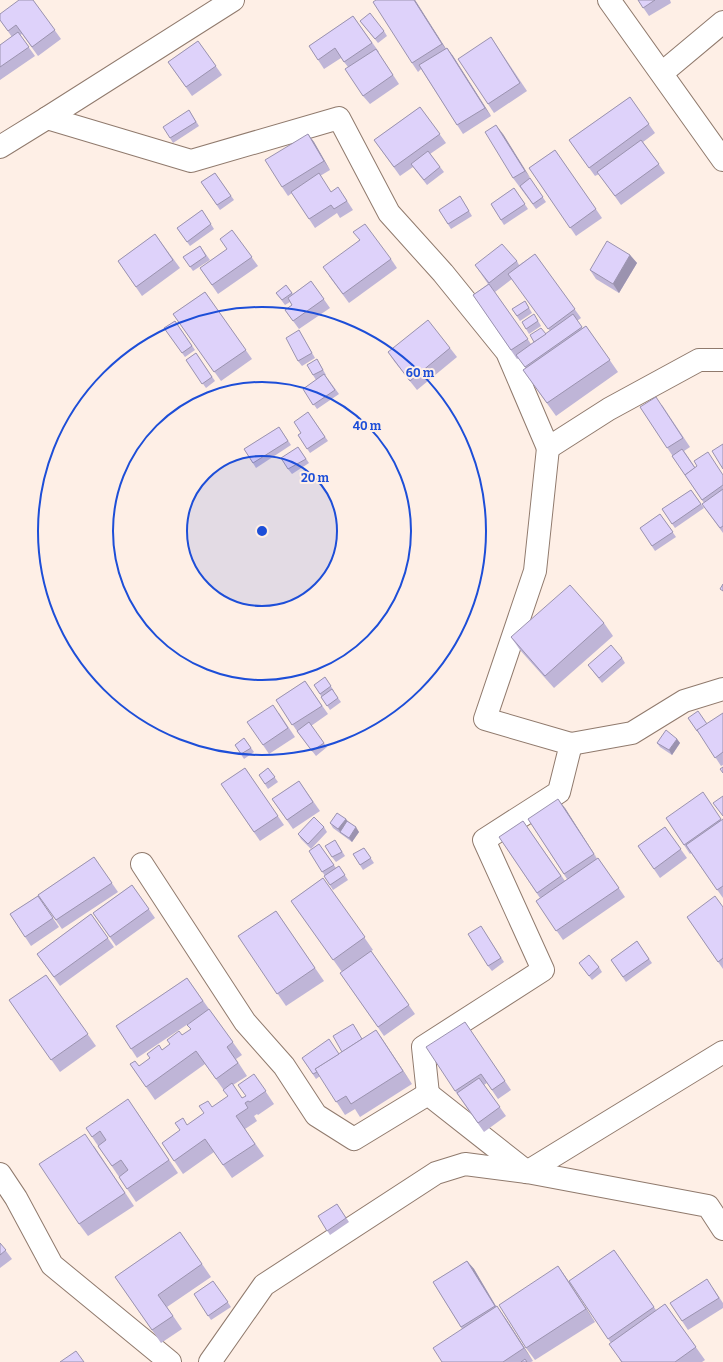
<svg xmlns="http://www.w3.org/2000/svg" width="723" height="1362" font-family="Bitter,serif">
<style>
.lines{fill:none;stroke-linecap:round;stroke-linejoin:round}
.street-casing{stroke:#907a6d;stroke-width:24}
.street{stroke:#fff;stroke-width:22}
.wall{fill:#bfb5d7;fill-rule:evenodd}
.shaded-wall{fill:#9b93af}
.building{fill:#ded2fa;stroke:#9b93af}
.ring{fill:none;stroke:#1d4ed8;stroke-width:2}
.centre{fill:#1d4ed8;stroke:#feefe6;stroke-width:2}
.ring-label{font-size:12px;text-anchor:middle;font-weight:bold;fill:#1d4ed8;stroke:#feefe6;stroke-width:4;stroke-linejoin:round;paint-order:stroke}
</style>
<rect width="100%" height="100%" fill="#feefe6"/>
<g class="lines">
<g class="street-casing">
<g id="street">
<path d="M 609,0 L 723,160"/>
<path d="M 662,73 L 723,22"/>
<path d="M 47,118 L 233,0"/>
<path d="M 0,147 L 47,118 L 191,161 L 339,118 L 389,213 L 443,273 L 507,352 L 548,448 L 609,409 L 699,360 L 723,360"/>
<path d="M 571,744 L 632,733 L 684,701 L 723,689"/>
<path d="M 142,864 L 245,1022 L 284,1066 L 316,1115 L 354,1139 L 428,1094 L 527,1172 L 723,1052"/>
<path d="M 428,1094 L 423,1047 L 543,970 L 484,840 L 559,792 L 571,744 L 485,719 L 535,571 L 548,448"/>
<path d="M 0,1174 L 16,1198 L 52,1265 L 170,1362"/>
<path d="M 210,1362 L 264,1285 L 436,1173 L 465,1164 L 527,1172 L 708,1206 L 723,1229"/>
</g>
</g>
<use href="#street" class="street"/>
</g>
<g class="wall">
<path d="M 33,0 L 61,39 L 38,56 L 22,34 L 20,35 L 35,56 L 0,80 L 0,45 L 12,37 L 0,20 Z"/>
<path d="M 415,0 L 446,49 L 447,48 L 453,56 L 491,116 L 463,134 L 421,69 L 418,72 L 412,63 Z"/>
<path d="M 638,0 L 670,0 L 671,3 L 649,16 Z"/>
<path d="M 353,16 L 379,52 L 378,52 L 399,84 L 370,104 L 363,96 L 348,67 L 341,58 L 324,69 L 309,46 Z"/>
<path d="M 360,21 L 384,31 L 387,36 L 378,43 Z"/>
<path d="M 491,37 L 527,91 L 494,113 L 488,104 Z"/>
<path d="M 198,41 L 222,75 L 192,96 L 168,62 Z"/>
<path d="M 630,97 L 655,133 L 643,142 L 665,173 L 621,205 L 599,174 L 595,176 L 569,140 Z"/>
<path d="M 420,107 L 446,143 L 430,154 L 444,172 L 427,185 L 413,167 L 400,176 L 374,140 Z"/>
<path d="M 189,110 L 199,126 L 173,143 L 170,138 Z"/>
<path d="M 308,134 L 314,142 L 330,170 L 320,176 L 331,192 L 344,196 L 353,210 L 340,218 L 337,213 L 315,228 L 292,193 L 288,196 L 282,187 Z"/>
<path d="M 503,134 L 531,180 L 546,202 L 536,209 L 513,178 Z"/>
<path d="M 555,150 L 602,218 L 576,236 L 529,168 Z"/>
<path d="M 215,173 L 234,200 L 220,210 L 201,182 Z"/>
<path d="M 514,188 L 528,209 L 504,225 L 491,204 Z"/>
<path d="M 460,196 L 472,216 L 451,229 L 439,210 Z"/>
<path d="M 202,210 L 214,229 L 190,246 L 177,228 Z"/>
<path d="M 232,230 L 258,266 L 218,294 L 200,268 L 227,249 Z"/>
<path d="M 155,234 L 180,268 L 142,296 L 118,261 Z"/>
<path d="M 359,240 L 391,259 L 397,268 L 349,303 L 329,276 Z"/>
<path d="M 200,246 L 210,260 L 193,271 L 183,257 Z"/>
<path d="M 535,254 L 581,318 L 577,321 L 579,323 L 582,328 L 586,326 L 618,372 L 556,416 L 523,370 L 526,368 L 519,358 L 517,359 L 473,295 L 488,284 L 475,265 L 517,261 L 519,265 ZM 512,279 L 550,331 L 531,344 L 495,292 Z"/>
<path d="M 630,255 L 637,263 L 619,293 L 596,279 L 590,270 Z"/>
<path d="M 311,281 L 330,308 L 299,329 L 285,310 L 292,305 L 290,302 L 285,305 L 276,293 L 286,285 L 293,294 Z"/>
<path d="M 205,292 L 252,359 L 221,381 L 173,314 Z"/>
<path d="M 525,301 L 532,313 L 520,321 L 512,309 Z"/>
<path d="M 537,319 L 541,326 L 529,334 L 522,322 Z"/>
<path d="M 175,321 L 195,350 L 185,357 L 164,328 Z"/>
<path d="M 299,330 L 315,358 L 302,366 L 298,361 Z"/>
<path d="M 450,348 L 457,357 L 417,390 L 394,361 L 388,352 Z"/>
<path d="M 196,353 L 215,381 L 206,388 L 186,360 Z"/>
<path d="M 317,359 L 326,375 L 325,375 L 339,394 L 317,409 L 303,389 L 316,380 L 313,375 Z"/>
<path d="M 662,405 L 690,447 L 684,451 L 695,467 L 723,475 L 723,533 L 702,504 L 704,503 L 672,456 L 672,455 L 640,407 Z"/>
<path d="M 308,412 L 328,441 L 310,453 L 298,435 L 301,433 Z"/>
<path d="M 279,427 L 291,445 L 256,468 L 244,449 Z"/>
<path d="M 298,447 L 309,463 L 292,474 L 288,469 Z"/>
<path d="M 691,490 L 704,508 L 675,528 L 662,509 Z"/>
<path d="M 660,514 L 676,537 L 655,551 L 640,528 Z"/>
<path d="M 604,623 L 613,636 L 554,688 L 520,650 L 511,637 Z"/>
<path d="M 622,658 L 625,663 L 602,683 L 588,665 Z"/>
<path d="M 325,677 L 334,691 L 333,691 L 341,702 L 330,710 L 314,685 Z"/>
<path d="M 305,681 L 328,714 L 311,726 L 327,747 L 316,756 L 299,734 L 276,700 Z"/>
<path d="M 279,713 L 295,737 L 269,754 L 263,745 Z"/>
<path d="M 723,713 L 723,765 L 721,766 L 701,735 L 700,735 L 688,718 L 707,724 Z"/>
<path d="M 244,738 L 254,752 L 244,759 L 235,745 Z"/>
<path d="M 677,739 L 680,743 L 672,755 L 660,747 L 657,743 Z"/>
<path d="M 245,768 L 284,825 L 260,841 L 221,784 Z"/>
<path d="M 268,768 L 278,782 L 268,789 L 259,775 Z"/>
<path d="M 299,781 L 320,811 L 293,829 L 272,799 Z"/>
<path d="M 565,808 L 597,859 L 598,858 L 625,897 L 563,940 L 536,901 L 540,898 L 499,837 L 523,821 L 565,881 L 567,879 L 528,819 Z"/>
<path d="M 666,818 L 722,820 L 723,819 L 723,898 L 691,853 L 690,854 Z"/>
<path d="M 346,819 L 347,821 L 359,832 L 352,842 L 333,828 L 330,823 Z"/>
<path d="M 324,827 L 327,832 L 311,849 L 301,839 L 298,834 Z"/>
<path d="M 665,827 L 687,858 L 660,878 L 638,846 Z"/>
<path d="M 319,844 L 336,868 L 339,866 L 348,880 L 333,890 L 324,876 L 325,876 L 309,851 Z"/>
<path d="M 338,845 L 345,856 L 336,862 L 332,857 Z"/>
<path d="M 364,848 L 374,863 L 363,870 L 353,854 Z"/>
<path d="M 94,857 L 118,892 L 62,929 L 38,895 Z"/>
<path d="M 323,878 L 373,950 L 371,951 L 415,1014 L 384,1036 L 340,973 L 342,972 L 291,901 Z"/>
<path d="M 132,885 L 155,918 L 116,946 L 93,913 Z"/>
<path d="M 38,896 L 59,927 L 31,946 L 10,914 Z"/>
<path d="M 723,907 L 723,969 L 687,917 Z"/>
<path d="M 276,911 L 324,981 L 286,1006 L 238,936 Z"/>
<path d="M 91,914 L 114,947 L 60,986 L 37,954 Z"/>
<path d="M 484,931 L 504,962 L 492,971 L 488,966 Z"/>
<path d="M 637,941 L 652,963 L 626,982 L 611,960 Z"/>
<path d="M 579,963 L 599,967 L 602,972 L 592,980 Z"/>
<path d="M 46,975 L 96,1046 L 60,1072 L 9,1000 Z"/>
<path d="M 187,978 L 209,1009 L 242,1055 L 236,1059 L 247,1076 L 233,1085 L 242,1098 L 246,1096 L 254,1074 L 274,1104 L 258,1115 L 257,1114 L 254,1116 L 257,1121 L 245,1129 L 264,1156 L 232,1178 L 214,1152 L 183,1174 L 162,1143 L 228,1096 L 205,1064 L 155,1100 L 130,1064 L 139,1066 L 162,1050 L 191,1029 L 194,1020 L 137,1058 L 116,1026 Z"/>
<path d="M 465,1022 L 511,1090 L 498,1099 L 487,1083 L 484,1085 L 506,1116 L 484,1132 L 455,1091 Z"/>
<path d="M 353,1024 L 362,1039 L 376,1030 L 412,1084 L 360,1117 L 355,1109 L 345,1115 L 320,1076 L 316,1079 L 302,1058 L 339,1054 L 342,1052 Z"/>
<path d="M 137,1112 L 178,1173 L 136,1202 L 86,1128 Z"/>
<path d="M 94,1146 L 134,1206 L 88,1236 L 79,1224 Z"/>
<path d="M 337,1204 L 349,1222 L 330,1235 L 318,1216 Z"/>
<path d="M 180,1232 L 211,1277 L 167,1307 L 182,1329 L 161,1343 L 115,1277 Z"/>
<path d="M 0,1243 L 12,1259 L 0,1268 Z"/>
<path d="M 614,1250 L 656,1310 L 665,1304 L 705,1360 L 702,1362 L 621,1362 L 611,1343 L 569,1281 Z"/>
<path d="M 467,1261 L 474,1269 L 496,1306 L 506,1319 L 533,1361 L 531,1362 L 442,1362 L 462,1329 L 433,1282 Z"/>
<path d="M 558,1266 L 567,1279 L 595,1322 L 535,1360 L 526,1348 Z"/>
<path d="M 213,1281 L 231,1307 L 211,1320 L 194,1294 Z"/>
<path d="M 713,1288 L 723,1303 L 723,1308 L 688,1330 L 682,1321 Z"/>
</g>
<g class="shaded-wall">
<path d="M 414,0 L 415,0 L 448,52 L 442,44 Z"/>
<path d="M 447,48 L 453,56 L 491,116 L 485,108 Z"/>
<path d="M 496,125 L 503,134 L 531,179 L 525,171 Z"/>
<path d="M 308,134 L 314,142 L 330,170 L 324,161 Z"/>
<path d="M 630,255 L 637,263 L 619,293 L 613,284 Z"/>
<path d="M 677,739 L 680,743 L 672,755 L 669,750 Z"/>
<path d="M 558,799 L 565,808 L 600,863 L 594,854 Z"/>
<path d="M 346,819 L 349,823 L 340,832 L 342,834 L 338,829 Z"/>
<path d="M 356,827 L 359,832 L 352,842 L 349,838 Z"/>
<path d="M 376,1030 L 385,1043 L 412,1084 L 403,1071 Z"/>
<path d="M 467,1261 L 474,1269 L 501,1315 L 495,1306 Z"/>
<path d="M 558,1266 L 567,1279 L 595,1322 L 586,1309 Z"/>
<path d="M 497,1306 L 506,1319 L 533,1361 L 524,1348 Z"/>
</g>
<g class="building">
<path d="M 19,0 L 33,0 L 55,30 L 32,47 L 16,25 L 8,31 L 0,20 L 0,14 Z"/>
<path d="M 376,0 L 414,0 L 442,44 L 412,63 L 373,2 Z"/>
<path d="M 638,0 L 655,0 L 643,8 Z"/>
<path d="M 370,13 L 384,31 L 375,39 L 360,21 Z"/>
<path d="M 353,16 L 372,43 L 344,62 L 335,48 L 318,60 L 309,46 Z"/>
<path d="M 18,32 L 29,47 L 0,67 L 0,45 Z"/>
<path d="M 491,37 L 520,83 L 488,104 L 458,59 Z"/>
<path d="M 198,41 L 216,66 L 186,87 L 168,62 Z"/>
<path d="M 447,48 L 485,108 L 457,125 L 419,65 Z"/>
<path d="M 376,49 L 393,75 L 363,96 L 345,69 Z"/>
<path d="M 630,97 L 649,124 L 589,168 L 569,140 Z"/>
<path d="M 420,107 L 440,134 L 394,167 L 374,140 Z"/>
<path d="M 189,110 L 196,122 L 170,138 L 163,127 Z"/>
<path d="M 496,125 L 525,171 L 513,178 L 485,132 Z"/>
<path d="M 308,134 L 324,161 L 282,187 L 265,160 Z"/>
<path d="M 641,140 L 659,164 L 615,196 L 597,172 Z"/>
<path d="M 555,150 L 596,209 L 570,228 L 529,168 Z"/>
<path d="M 428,151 L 440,167 L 424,180 L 411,164 Z"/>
<path d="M 215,173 L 231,196 L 217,205 L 201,182 Z"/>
<path d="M 319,173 L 331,192 L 338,187 L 347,201 L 334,209 L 331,205 L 309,219 L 291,192 Z"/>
<path d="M 530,178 L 543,197 L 533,204 L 520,186 Z"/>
<path d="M 514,188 L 525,204 L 501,220 L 491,204 Z"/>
<path d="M 460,196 L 469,211 L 448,224 L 439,210 Z"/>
<path d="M 202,210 L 211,224 L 187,242 L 177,228 Z"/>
<path d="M 365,224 L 391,259 L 343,294 L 323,267 L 360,240 L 353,232 Z"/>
<path d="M 232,230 L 252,257 L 212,285 L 200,268 L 227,249 L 220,239 Z"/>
<path d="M 155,234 L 173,260 L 136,287 L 118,261 Z"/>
<path d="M 607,241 L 630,255 L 613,284 L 590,270 Z"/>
<path d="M 502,244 L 517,261 L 489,283 L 475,265 Z"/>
<path d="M 200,246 L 206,256 L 190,267 L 183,257 Z"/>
<path d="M 535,254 L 575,309 L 548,329 L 508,274 Z"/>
<path d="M 311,281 L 324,299 L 293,321 L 285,310 L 292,305 L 288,298 Z"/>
<path d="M 489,284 L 528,339 L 511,350 L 473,295 Z"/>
<path d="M 286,285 L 292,293 L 282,300 L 276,293 Z"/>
<path d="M 205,292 L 246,350 L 214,372 L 173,314 Z"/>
<path d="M 525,301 L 529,308 L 517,316 L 512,309 Z"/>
<path d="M 534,314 L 538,321 L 526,329 L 522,322 Z"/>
<path d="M 573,314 L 582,327 L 525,367 L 516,355 Z"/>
<path d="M 428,320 L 450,348 L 410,381 L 388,352 Z"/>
<path d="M 175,321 L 192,346 L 182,353 L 164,328 Z"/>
<path d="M 586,326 L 610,360 L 547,403 L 523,370 Z"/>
<path d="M 541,328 L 546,334 L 534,342 L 530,335 Z"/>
<path d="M 299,330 L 312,353 L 298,361 L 286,338 Z"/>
<path d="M 196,353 L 212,377 L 202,384 L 186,360 Z"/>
<path d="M 317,359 L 323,370 L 313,375 L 307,365 Z"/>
<path d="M 324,374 L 335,390 L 313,405 L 303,389 Z"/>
<path d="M 656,397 L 683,438 L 667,448 L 640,407 Z"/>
<path d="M 308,412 L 325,437 L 307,449 L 298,435 L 301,433 L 294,422 Z"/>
<path d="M 279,427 L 288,441 L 253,463 L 244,449 Z"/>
<path d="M 723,444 L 723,469 L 712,451 Z"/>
<path d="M 298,447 L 306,459 L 288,469 L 281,458 Z"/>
<path d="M 682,449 L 695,468 L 685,475 L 672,456 Z"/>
<path d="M 708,452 L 723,475 L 723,485 L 702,500 L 685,475 L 697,466 L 694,461 Z"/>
<path d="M 723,489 L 723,526 L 720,528 L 702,504 Z"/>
<path d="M 691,490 L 701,504 L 672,524 L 662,509 Z"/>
<path d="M 660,514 L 673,532 L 652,546 L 640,528 Z"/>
<path d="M 723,584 L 723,591 L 720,589 Z"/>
<path d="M 570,585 L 604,623 L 545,676 L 511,637 Z"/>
<path d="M 611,645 L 622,658 L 599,678 L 588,665 Z"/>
<path d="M 325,677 L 331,686 L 320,694 L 314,685 Z"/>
<path d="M 305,681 L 322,706 L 292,725 L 276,700 Z"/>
<path d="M 332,689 L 338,698 L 327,706 L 321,697 Z"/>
<path d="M 273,705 L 288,728 L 263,745 L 247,722 Z"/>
<path d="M 698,711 L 707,724 L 697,731 L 688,718 Z"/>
<path d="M 723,713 L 723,752 L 715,758 L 697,730 Z"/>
<path d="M 309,722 L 324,743 L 312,751 L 297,731 Z"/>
<path d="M 666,730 L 677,739 L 669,750 L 657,743 Z"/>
<path d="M 244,738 L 251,748 L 241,754 L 235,745 Z"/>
<path d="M 723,767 L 723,773 L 720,769 Z"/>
<path d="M 245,768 L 278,816 L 254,832 L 221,784 Z"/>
<path d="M 268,768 L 275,777 L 265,784 L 259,775 Z"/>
<path d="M 299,781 L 313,802 L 287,820 L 272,799 Z"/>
<path d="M 703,792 L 721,819 L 684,845 L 666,818 Z"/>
<path d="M 723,796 L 723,816 L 713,803 Z"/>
<path d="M 558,799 L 594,854 L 564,874 L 528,819 Z"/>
<path d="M 337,813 L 346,819 L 338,829 L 330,823 Z"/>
<path d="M 314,817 L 324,827 L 308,844 L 298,834 Z"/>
<path d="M 723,819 L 723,886 L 717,890 L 686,845 Z"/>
<path d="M 347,821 L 356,827 L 349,838 L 340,832 Z"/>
<path d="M 523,821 L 561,876 L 537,893 L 499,837 Z"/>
<path d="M 665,827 L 681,849 L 654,869 L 638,846 Z"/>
<path d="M 335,840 L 342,852 L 332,857 L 325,846 Z"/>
<path d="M 319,844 L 334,865 L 322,872 L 309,851 Z"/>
<path d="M 364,848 L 371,858 L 360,865 L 353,854 Z"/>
<path d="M 94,857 L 112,883 L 56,920 L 38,895 Z"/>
<path d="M 598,858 L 619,888 L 556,931 L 536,901 Z"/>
<path d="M 339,866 L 345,875 L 330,885 L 324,876 Z"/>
<path d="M 323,878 L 365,937 L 333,960 L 291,901 Z"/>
<path d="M 132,885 L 149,909 L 110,937 L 93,913 Z"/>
<path d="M 38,896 L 53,918 L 25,937 L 10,914 Z"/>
<path d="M 715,896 L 723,907 L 723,958 L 718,962 L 687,917 Z"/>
<path d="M 276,911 L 315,968 L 277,994 L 238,936 Z"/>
<path d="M 91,914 L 108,938 L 54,977 L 37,954 Z"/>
<path d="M 481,926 L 501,958 L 488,966 L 468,934 Z"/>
<path d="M 637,941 L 649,959 L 623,977 L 611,960 Z"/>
<path d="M 371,951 L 409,1005 L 378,1027 L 340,973 Z"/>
<path d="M 589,955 L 599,967 L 589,976 L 579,963 Z"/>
<path d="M 46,975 L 88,1034 L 51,1060 L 9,1000 Z"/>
<path d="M 187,978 L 203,1001 L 131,1049 L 116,1026 Z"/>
<path d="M 209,1009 L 233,1042 L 227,1047 L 238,1063 L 216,1079 L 196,1051 L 146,1087 L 130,1064 L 135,1061 L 139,1066 L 150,1058 L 147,1054 L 159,1045 L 162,1050 L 170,1044 L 167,1040 L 179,1031 L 182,1035 L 191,1029 L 187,1025 Z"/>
<path d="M 465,1022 L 505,1081 L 492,1090 L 481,1074 L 455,1091 L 426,1047 Z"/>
<path d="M 353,1024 L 362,1039 L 342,1052 L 333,1036 Z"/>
<path d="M 376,1030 L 403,1071 L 351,1104 L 346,1096 L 336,1102 L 315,1069 Z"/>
<path d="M 329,1039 L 339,1054 L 315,1069 L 317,1072 L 313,1074 L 302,1058 Z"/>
<path d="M 254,1074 L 266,1091 L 250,1102 L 248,1101 L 245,1103 L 248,1108 L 236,1116 L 255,1144 L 223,1165 L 205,1139 L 174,1161 L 162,1143 L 180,1130 L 175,1123 L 183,1118 L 187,1125 L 204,1113 L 199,1106 L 208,1101 L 212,1107 L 228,1096 L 223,1090 L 232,1083 L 242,1098 L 246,1096 L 238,1085 Z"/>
<path d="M 479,1078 L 500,1107 L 478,1123 L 457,1093 Z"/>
<path d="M 128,1099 L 169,1160 L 127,1189 L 119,1177 L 128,1170 L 121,1160 L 112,1166 L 98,1146 L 106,1140 L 100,1131 L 92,1137 L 86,1128 Z"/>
<path d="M 85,1134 L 125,1193 L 79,1224 L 39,1164 Z"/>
<path d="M 337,1204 L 346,1218 L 327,1231 L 318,1216 Z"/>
<path d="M 180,1232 L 202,1264 L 158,1295 L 173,1316 L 152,1330 L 115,1277 Z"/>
<path d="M 0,1243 L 6,1250 L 0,1255 Z"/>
<path d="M 614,1250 L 654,1307 L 608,1339 L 569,1281 Z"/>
<path d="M 467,1261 L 495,1306 L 461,1327 L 433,1282 Z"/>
<path d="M 558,1266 L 586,1309 L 526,1348 L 499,1305 Z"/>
<path d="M 707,1279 L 719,1298 L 682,1321 L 670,1303 Z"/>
<path d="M 213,1281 L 228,1302 L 208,1316 L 194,1294 Z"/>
<path d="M 665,1304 L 696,1347 L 675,1362 L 622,1362 L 609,1344 Z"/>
<path d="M 497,1306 L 524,1348 L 503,1362 L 442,1362 L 433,1348 Z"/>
<path d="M 76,1351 L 84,1362 L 60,1362 Z"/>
<path d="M 525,1359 L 527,1362 L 521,1362 Z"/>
</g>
<circle cx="262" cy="531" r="75" fill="#1d4ed8" fill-opacity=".12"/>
<g class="ring">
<circle cx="262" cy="531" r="75"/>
<circle cx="262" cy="531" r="149"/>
<circle cx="262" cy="531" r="224"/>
</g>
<circle cx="262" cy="531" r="6" class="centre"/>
<g class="ring-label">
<text x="420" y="377">60 m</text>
<text x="367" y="430">40 m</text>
<text x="315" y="482">20 m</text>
</g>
</svg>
